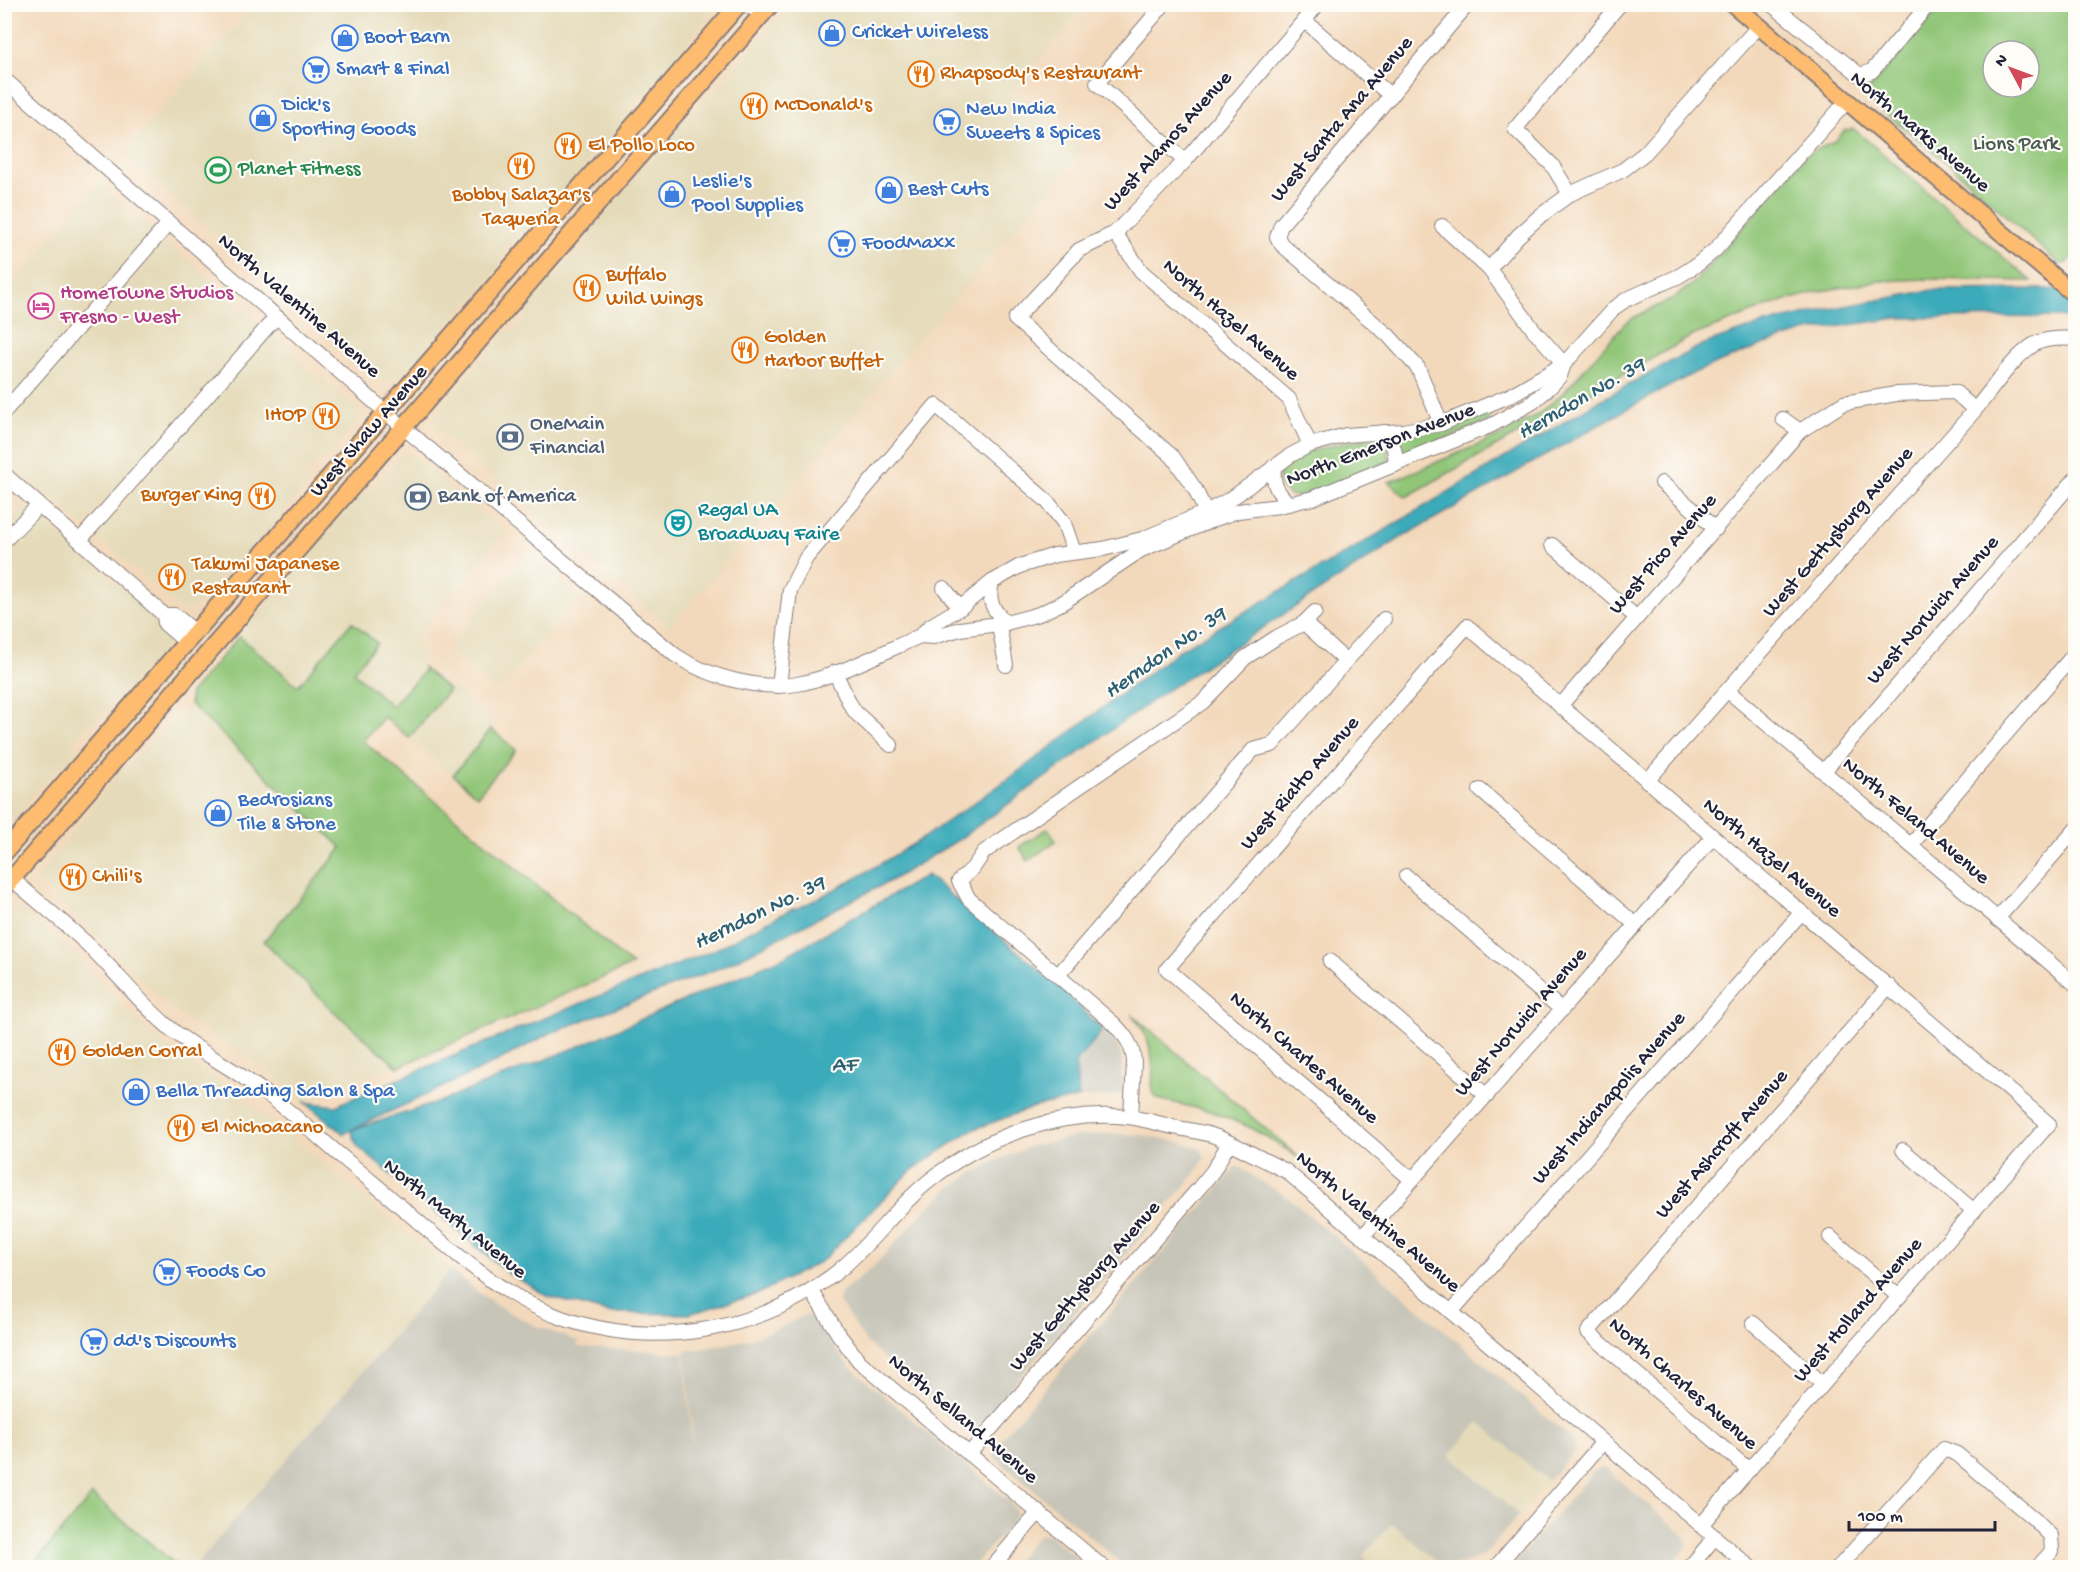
<svg xmlns="http://www.w3.org/2000/svg" width="2080" height="1572" font-family="'Gochi Hand',sans-serif">
<style>
.built{fill:#e5dbba}
.industrial{fill:#c7c5b8}
.green{fill:#91c678;stroke:#5a745a;stroke-width:1.5;fill-rule:evenodd}
.water{fill:#3baaba;stroke:#2e667a;stroke-width:1.5}
.lines{fill:none;stroke-linecap:round;stroke-linejoin:round}
.minor-casing{stroke:#8a7e7b;stroke-width:16}
.major-casing{stroke:#8a7e7b;stroke-width:20}
.minor{stroke:#fff;stroke-width:14}
.major{stroke:#fdbc6f;stroke-width:16}
.labels{text-anchor:middle;dominant-baseline:central;stroke-width:4.5;stroke-linejoin:round;paint-order:stroke}
.shop-label{font-size:21px;fill:#366cbe;stroke:#fdfcf7;text-anchor:start}
.food-label{font-size:21px;fill:#c56008;stroke:#fdfcf7;text-anchor:start}
.street-label{font-size:21px;fill:#22223b;stroke:#fdfcf7}
.park-label{font-size:21px;fill:#495b50;stroke:#fdfcf7}
.leisure-label{font-size:21px;fill:#27864d;stroke:#fdfcf7;text-anchor:start}
.hotel-label{font-size:21px;fill:#b23c85;stroke:#fdfcf7;text-anchor:start}
.service-label{font-size:21px;fill:#4e5e75;stroke:#fdfcf7;text-anchor:start}
.culture-label{font-size:21px;fill:#0d838f;stroke:#fdfcf7;text-anchor:start}
.water-label{font-size:22px;font-style:italic;fill:#2d5f74;stroke:#fdfcf7}
</style>
<rect width="100%" height="100%" fill="#fdfcf7"/>
<filter id="ink" filterUnits="userSpaceOnUse"><feTurbulence type="fractalNoise" baseFrequency=".0167" numOctaves="2"/><feDisplacementMap in="SourceGraphic" scale="12" xChannelSelector="R" yChannelSelector="G"/><feConvolveMatrix kernelMatrix="1 2 1 2 8 2 1 2 1" color-interpolation-filters="sRGB"/></filter>
<filter id="wash" filterUnits="userSpaceOnUse"><feTurbulence type="fractalNoise" baseFrequency=".008" numOctaves="4" result="noise"/><feDisplacementMap in="SourceGraphic" scale="24" xChannelSelector="R" yChannelSelector="G"/><feGaussianBlur stdDeviation="1.35" result="paint"/><feColorMatrix in="noise" values="0 0 0 0 0 0 0 0 0 0 0 0 0 0 0 0 0 1.4 0 .05"/><feComposite in="paint" operator="in"/></filter>
<g filter="url(#wash)">
<rect width="100%" height="100%" fill="#f3d9bb"/>
<g class="built">
<path d="M 252,5 L 717,5 L 649,91 L 636,98 L 629,105 L 631,116 L 519,241 L 511,242 L 499,256 L 501,258 L 502,266 L 395,382 L 385,383 L 123,154 Z"/>
<path d="M 790,5 L 1086,5 L 1014,89 L 1084,149 L 670,627 L 434,427 L 433,416 L 507,331 L 515,331 L 528,315 L 528,307 L 571,257 L 576,257 L 590,240 L 589,231 L 692,112 L 722,83 Z"/>
<path d="M 99,183 L 154,231 L 5,404 L 5,292 Z"/>
<path d="M 165,240 L 261,325 L 85,526 L 83,526 L 5,460 L 5,424 Z"/>
<path d="M 271,333 L 301,360 L 302,364 L 319,379 L 323,379 L 358,410 L 359,420 L 325,459 L 317,460 L 303,476 L 307,480 L 307,485 L 250,552 L 217,582 L 194,609 L 188,610 L 187,614 L 98,538 L 99,532 Z"/>
<path d="M 412,455 L 505,533 L 417,635 L 424,671 L 393,706 L 352,671 L 353,622 L 298,686 L 239,636 L 353,504 L 377,484 L 401,456 Z"/>
<path d="M 26,503 L 169,629 L 170,644 L 152,664 L 120,695 L 96,722 L 90,723 L 74,742 L 76,752 L 38,789 L 5,828 L 5,528 Z"/>
<path d="M 528,553 L 578,596 L 500,689 L 492,687 L 447,649 Z"/>
<path d="M 452,686 L 496,723 L 453,775 L 409,738 Z"/>
<path d="M 190,704 L 343,849 L 265,942 L 331,1009 L 397,1065 L 305,1102 L 264,1067 L 178,1014 L 36,879 L 119,773 Z"/>
<path d="M 20,907 L 71,950 L 127,1010 L 157,1038 L 185,1059 L 249,1101 L 450,1270 L 193,1567 L 179,1567 L 92,1495 L 31,1567 L 5,1568 L 4,914 L 9,908 Z"/>
<path d="M 1479,1421 L 1548,1481 L 1519,1515 L 1450,1455 Z"/>
<path d="M 1392,1522 L 1444,1567 L 1376,1567 L 1363,1556 Z"/>
</g>
<g class="industrial">
<path d="M 1103,1030 L 1114,1040 L 1122,1057 L 1122,1092 L 1117,1096 L 1079,1098 L 1074,1063 Z"/>
<path d="M 1105,1134 L 1141,1135 L 1183,1143 L 1201,1149 L 1205,1158 L 1195,1174 L 973,1431 L 965,1432 L 866,1342 L 839,1302 L 841,1293 L 874,1266 L 927,1208 L 949,1189 L 972,1173 L 993,1162 L 1032,1146 L 1078,1136 Z"/>
<path d="M 1237,1166 L 1290,1199 L 1574,1441 L 1575,1450 L 1548,1481 L 1479,1422 L 1450,1455 L 1519,1515 L 1483,1556 L 1451,1567 L 1444,1567 L 1392,1523 L 1363,1556 L 1376,1567 L 1126,1567 L 994,1457 L 994,1447 Z"/>
<path d="M 450,1270 L 483,1296 L 505,1310 L 534,1325 L 579,1342 L 577,1346 L 579,1347 L 684,1353 L 692,1442 L 693,1440 L 685,1351 L 717,1346 L 749,1339 L 779,1328 L 805,1315 L 815,1318 L 835,1349 L 851,1368 L 1012,1504 L 1016,1512 L 1014,1520 L 973,1567 L 194,1567 Z"/>
<path d="M 1605,1468 L 1686,1537 L 1687,1547 L 1669,1567 L 1511,1567 L 1596,1469 Z"/>
<path d="M 1048,1534 L 1087,1567 L 1010,1567 L 1038,1535 Z"/>
</g>
<g class="green">
<path d="M 1942,5 L 2075,5 L 2076,253 L 2065,264 L 2058,263 L 1949,164 L 1865,97 L 1866,93 ZM 1993,51 L 2029,51 L 2029,87 L 1993,87 Z"/>
<path d="M 1854,129 L 2031,281 L 1926,279 L 1880,281 L 1816,292 L 1777,303 L 1692,336 L 1406,497 L 1389,482 L 1502,435 L 1541,412 L 1565,391 L 1625,323 L 1640,314 L 1671,300 L 1696,281 L 1807,154 L 1834,142 L 1845,130 Z"/>
<path d="M 1487,410 L 1491,413 L 1489,421 L 1401,458 L 1394,437 Z"/>
<path d="M 1379,438 C 1387,446 1390,451 1389,462 C 1370,470 1310,498 1293,496 C 1288,496 1282,489 1280,485 C 1268,452 1358,439 1379,438 Z"/>
<path d="M 352,622 L 377,643 L 353,672 L 392,706 L 424,671 L 423,668 L 449,690 L 409,738 L 384,717 L 363,741 L 632,965 L 398,1067 L 331,1009 L 264,941 L 342,848 L 190,704 L 190,693 L 239,636 L 298,686 Z"/>
<path d="M 491,729 L 516,750 L 477,796 L 453,775 Z"/>
<path d="M 1048,828 L 1056,841 L 1028,861 L 1019,847 Z"/>
<path d="M 1131,1014 L 1144,1025 L 1308,1165 L 1286,1149 L 1249,1127 L 1213,1112 L 1158,1099 L 1152,1092 C 1154,1061 1153,1037 1131,1014 Z"/>
<path d="M 92,1495 L 179,1567 L 31,1567 Z"/>
</g>
<path class="water" d="M 2040,289 L 2075,290 L 2075,317 L 1897,318 L 1808,331 L 1765,344 L 1696,372 L 1625,410 L 1399,539 L 1163,693 L 958,840 L 892,880 L 722,967 L 551,1033 L 492,1064 L 351,1130 L 439,1102 L 577,1047 L 782,958 L 927,875 L 1061,988 L 1103,1030 L 1075,1063 L 1079,1098 L 1035,1107 L 972,1130 L 911,1171 L 822,1261 L 758,1294 L 689,1314 L 608,1313 L 549,1297 L 508,1273 L 358,1147 L 351,1130 L 344,1134 L 305,1102 L 336,1106 L 344,1102 L 532,1023 L 714,950 L 790,910 L 801,907 L 860,876 L 920,840 L 1011,777 L 1178,651 L 1385,530 L 1597,402 L 1683,355 L 1704,344 L 1760,325 L 1824,310 L 1932,290 Z"/>
</g>
<g filter="url(#ink)">
<g class="lines">
<g class="minor-casing">
<g id="minor">
<path d="M 744,4 L 764,13"/>
<path d="M 1164,4 L 1097,83 L 1185,161"/>
<path d="M 1771,4 L 1860,75 L 1872,71 L 1929,4"/>
<path d="M 1304,20 L 1391,96"/>
<path d="M 4,79 L 403,427 L 675,655 C 706,676 759,691 797,684 C 837,677 883,652 920,636 L 930,626 L 960,608 L 992,582 L 1020,566 L 1055,555 L 1103,549 L 1142,539 L 1206,512 L 1232,498 L 1291,455 L 1310,445 L 1346,435 L 1403,431 L 1441,424 L 1509,396 L 1564,364 L 1614,308 L 1627,299 L 1679,276 L 1698,264 L 1715,250 L 1847,101"/>
<path d="M 1570,194 L 1552,165 L 1515,129 L 1620,4"/>
<path d="M 1442,226 L 1489,269 L 1533,329 L 1564,364"/>
<path d="M 1115,233 L 1141,271 L 1289,399 L 1310,445"/>
<path d="M 1489,269 L 1518,236 L 1540,216 L 1570,194 L 1623,170 L 1645,153 L 1758,27"/>
<path d="M 4,412 L 169,223"/>
<path d="M 1783,419 L 1800,431"/>
<path d="M 1441,424 L 1418,368 L 1388,335 L 1282,245 L 1277,237 L 1281,225 L 1468,4"/>
<path d="M 1384,432 C 1393,442 1397,452 1395,465"/>
<path d="M 1274,466 C 1272,484 1277,492 1289,504"/>
<path d="M 4,474 L 164,615 L 175,615 L 195,632"/>
<path d="M 1662,483 L 1716,529"/>
<path d="M 1210,521 L 1195,489 L 1173,457 L 1015,319 L 1079,250 L 1115,233 L 1185,161 L 1318,4"/>
<path d="M 80,540 L 276,317"/>
<path d="M 4,541 L 39,505"/>
<path d="M 1552,545 L 1637,618"/>
<path d="M 992,582 C 987,601 993,610 1006,623"/>
<path d="M 944,588 L 960,608"/>
<path d="M 164,615 L 165,624 L 186,642"/>
<path d="M 999,625 L 1006,665"/>
<path d="M 920,636 L 933,637 L 960,629 L 1006,623 L 1039,614 L 1062,603 L 1141,550 L 1210,521 L 1238,511 L 1279,506 L 1313,498 L 1492,425 L 1533,402 L 1551,386 L 1560,376 L 1564,364"/>
<path d="M 1346,661 L 1384,619"/>
<path d="M 835,672 L 850,704 L 856,713 L 891,745"/>
<path d="M 779,686 L 790,590 L 806,558 L 936,405 L 1047,501 L 1064,523 L 1074,552"/>
<path d="M 1728,691 L 2076,985"/>
<path d="M 1560,706 L 1800,431 L 1844,403 L 1896,394 L 1955,392 L 1975,410"/>
<path d="M 1824,771 L 2076,478"/>
<path d="M 1647,781 L 1975,410 C 1990,392 2018,350 2039,342 C 2051,338 2063,338 2076,339"/>
<path d="M 1480,790 L 1636,925"/>
<path d="M 1911,845 L 2076,652"/>
<path d="M 4,872 C 31,896 59,918 85,942 C 115,970 139,1003 171,1029 C 195,1049 222,1062 247,1080 C 279,1101 307,1127 336,1152 C 368,1178 398,1204 429,1231 C 470,1266 511,1300 562,1318 C 655,1350 760,1332 837,1272 C 871,1245 895,1208 929,1181 C 983,1137 1058,1110 1128,1117 C 1143,1119 1158,1123 1173,1127 C 1187,1130 1204,1132 1217,1137 C 1241,1147 1263,1160 1286,1171 L 1751,1568"/>
<path d="M 1406,876 L 1562,1010"/>
<path d="M 1997,919 L 2076,829"/>
<path d="M 1330,961 L 1487,1096"/>
<path d="M 1058,975 L 1253,750 L 1272,745 L 1346,661 L 1304,623"/>
<path d="M 1131,1117 L 1134,1062 C 1133,1045 1125,1035 1113,1023 L 969,899 L 959,881 L 973,868 L 984,852 L 1203,702 L 1245,658 L 1277,637 L 1304,623 L 1315,612"/>
<path d="M 1903,1150 L 1974,1211"/>
<path d="M 1412,1180 L 1167,969 L 1467,626 L 2049,1124 L 1701,1525"/>
<path d="M 1363,1236 L 1713,837"/>
<path d="M 1830,1237 L 1899,1297"/>
<path d="M 811,1290 L 839,1335 L 859,1361 L 1104,1568"/>
<path d="M 1451,1312 L 1801,913"/>
<path d="M 1753,1323 L 1823,1384"/>
<path d="M 969,1454 L 1199,1188 L 1213,1171 L 1229,1143"/>
<path d="M 1749,1470 L 1588,1332 L 1889,986"/>
<path d="M 991,1568 L 1039,1512"/>
<path d="M 1495,1568 L 1603,1442"/>
<path d="M 1689,1568 L 1715,1537"/>
<path d="M 1838,1568 L 1944,1449 L 1957,1454 L 2034,1519 L 2051,1536 L 2052,1551 L 2037,1568"/>
</g>
</g>
<g class="major-casing">
<g id="major">
<path d="M 1733,4 L 2076,296"/>
<path d="M 4,853 L 739,4"/>
<path d="M 4,888 L 771,4"/>
</g>
</g>
<use href="#minor" class="minor"/>
<use href="#major" class="major"/>
</g>
</g>
<defs>
<g id="shop-ring" transform="scale(1.35)"><circle r="9.5" fill="#fdfcf7" stroke="#3f7fe0" stroke-width="1.5"/><path d="M-5-2.5h2.3a2.7 3.5 0 0 1 5.4 0H5L5.5 6h-11ZM-1.5-2.5h3a1.5 2.3 0 0 0-3 0Z" fill="#3f7fe0"/></g>
<g id="supermarket-ring" transform="scale(1.35)"><circle r="9.5" fill="#fdfcf7" stroke="#3f7fe0" stroke-width="1.5"/><path d="M-6-5.5h2.5l.6 2H6L4.5 2H-2.5L-4.4-4H-6ZM-1.5 3.2a1.3 1.3 0 1 0 .1 0ZM3 3.2a1.3 1.3 0 1 0 .1 0Z" fill="#3f7fe0"/></g>
<g id="restaurant-ring" transform="scale(1.35)"><circle r="9.5" fill="#fdfcf7" stroke="#e8710a" stroke-width="1.5"/><path d="M-5-6h1v4h1v-4h1v4h1v-4h1v5L-1.5 .5V6h-2V.5L-5-1ZM5-6V6H3V1.5H1.5Q1.5-4 5-6Z" fill="#e8710a"/></g>
<g id="stadium-ring" transform="scale(1.35)"><circle r="9.5" fill="#fdfcf7" stroke="#2e9e5b" stroke-width="1.5"/><path d="M0-5a6.5 5 0 1 0 0 10a6.5 5 0 1 0 0-10ZM-3.5-1.8h7v3.6h-7Z" fill="#2e9e5b"/></g>
<g id="hotel-ring" transform="scale(1.35)"><circle r="9.5" fill="#fdfcf7" stroke="#d1479c" stroke-width="1.5"/><path d="M-6-4.5h1.5V1H6V5H4.5V3h-9V5H-6ZM-4 0a1.8 1.8 0 1 1 3.6 0ZM.5 0V-2.5h3Q6-2.5 6 0Z" fill="#d1479c"/></g>
<g id="bank-ring" transform="scale(1.35)"><circle r="9.5" fill="#fdfcf7" stroke="#5c6f8a" stroke-width="1.5"/><path d="M-6-4H6V4H-6ZM0-2.3a2.3 2.3 0 1 0 0 4.6a2.3 2.3 0 1 0 0-4.6Z" fill="#5c6f8a"/></g>
<g id="theatre-ring" transform="scale(1.35)"><circle r="9.5" fill="#fdfcf7" stroke="#0f9aa8" stroke-width="1.5"/><path d="M-5-5.5Q0-4 5-5.5V0Q5 5 0 6Q-5 5-5 0ZM-3.3-2.5H-1v1.5H-3.3ZM1-2.5H3.3v1.5H1ZM-2.8 1Q0 5.5 2.8 1Z" fill="#0f9aa8"/></g>
</defs>
<g fill-rule="evenodd">
<use href="#shop-ring" x="832" y="33"/>
<use href="#shop-ring" x="345" y="38"/>
<use href="#supermarket-ring" x="316" y="70"/>
<use href="#restaurant-ring" x="921" y="74"/>
<use href="#restaurant-ring" x="754" y="106"/>
<use href="#shop-ring" x="263" y="118"/>
<use href="#supermarket-ring" x="947" y="122"/>
<use href="#restaurant-ring" x="568" y="146"/>
<use href="#restaurant-ring" x="521" y="166"/>
<use href="#stadium-ring" x="218" y="170"/>
<use href="#shop-ring" x="889" y="190"/>
<use href="#shop-ring" x="672" y="194"/>
<use href="#supermarket-ring" x="842" y="244"/>
<use href="#restaurant-ring" x="587" y="288"/>
<use href="#hotel-ring" x="41" y="306"/>
<use href="#restaurant-ring" x="745" y="350"/>
<use href="#restaurant-ring" x="326" y="416"/>
<use href="#bank-ring" x="510" y="437"/>
<use href="#restaurant-ring" x="262" y="496"/>
<use href="#bank-ring" x="418" y="497"/>
<use href="#theatre-ring" x="678" y="523"/>
<use href="#restaurant-ring" x="172" y="577"/>
<use href="#shop-ring" x="218" y="813"/>
<use href="#restaurant-ring" x="73" y="877"/>
<use href="#restaurant-ring" x="62" y="1052"/>
<use href="#shop-ring" x="136" y="1092"/>
<use href="#restaurant-ring" x="181" y="1128"/>
<use href="#supermarket-ring" x="167" y="1272"/>
<use href="#supermarket-ring" x="94" y="1342"/>
</g>
<g class="labels">
<g class="shop-label">
<text x="852" y="33">Cricket Wireless</text>
<text x="364" y="38">Boot Barn</text>
<text x="336" y="70">Smart &amp; Final</text>
<text x="282" y="106">Dick's<tspan x="282" dy="24">Sporting Goods</tspan></text>
<text x="966" y="110">New India<tspan x="966" dy="24">Sweets &amp; Spices</tspan></text>
<text x="692" y="182">Leslie's<tspan x="692" dy="24">Pool Supplies</tspan></text>
<text x="908" y="190">Best Cuts</text>
<text x="862" y="244">FoodMaxx</text>
<text x="238" y="801">Bedrosians<tspan x="238" dy="24">Tile &amp; Stone</tspan></text>
<text x="156" y="1092">Bella Threading Salon &amp; Spa</text>
<text x="186" y="1272">Foods Co</text>
<text x="113" y="1342">dd's Discounts</text>
</g>
<g class="food-label">
<text x="940" y="74">Rhapsody's Restaurant</text>
<text x="774" y="106">McDonald's</text>
<text x="588" y="146">El Pollo Loco</text>
<text x="521" y="196" text-anchor="middle">Bobby Salazar's<tspan x="521" dy="24">Taqueria</tspan></text>
<text x="606" y="276">Buffalo<tspan x="606" dy="24">Wild Wings</tspan></text>
<text x="764" y="338">Golden<tspan x="764" dy="24">Harbor Buffet</tspan></text>
<text x="306" y="416" text-anchor="end">IHOP</text>
<text x="242" y="496" text-anchor="end">Burger King</text>
<text x="192" y="565">Takumi Japanese<tspan x="192" dy="24">Restaurant</tspan></text>
<text x="92" y="877">Chili's</text>
<text x="82" y="1052">Golden Corral</text>
<text x="201" y="1128">El Michoacano</text>
</g>
<g class="street-label">
<text transform="translate(1343 120) rotate(-50)">West Santa Ana Avenue</text>
<text transform="translate(1919 133) rotate(40)">North Marks Avenue</text>
<text transform="translate(1169 142) rotate(-48)">West Alamos Avenue</text>
<text transform="translate(298 307) rotate(41)">North Valentine Avenue</text>
<text transform="translate(1230 321) rotate(41)">North Hazel Avenue</text>
<text transform="translate(370 432) rotate(-49)">West Shaw Avenue</text>
<text transform="translate(1381 446) rotate(-21)">North Emerson Avenue</text>
<text transform="translate(1839 533) rotate(-49)">West Gettysburg Avenue</text>
<text transform="translate(1664 555) rotate(-49)">West Pico Avenue</text>
<text transform="translate(1934 611) rotate(-49)">West Norwich Avenue</text>
<text transform="translate(1301 784) rotate(-49)">West Rialto Avenue</text>
<text transform="translate(1915 822) rotate(40)">North Feland Avenue</text>
<text transform="translate(1771 859) rotate(40)">North Hazel Avenue</text>
<text transform="translate(1522 1023) rotate(-49)">West Norwich Avenue</text>
<text transform="translate(1303 1059) rotate(41)">North Charles Avenue</text>
<text transform="translate(1610 1099) rotate(-49)">West Indianapolis Avenue</text>
<text transform="translate(1723 1145) rotate(-49)">West Ashcroft Avenue</text>
<text transform="translate(454 1220) rotate(39)">North Marty Avenue</text>
<text transform="translate(1377 1223) rotate(40)">North Valentine Avenue</text>
<text transform="translate(1086 1287) rotate(-49)">West Gettysburg Avenue</text>
<text transform="translate(1859 1311) rotate(-49)">West Holland Avenue</text>
<text transform="translate(1682 1385) rotate(41)">North Charles Avenue</text>
<text transform="translate(962 1420) rotate(40)">North Selland Avenue</text>
</g>
<g class="park-label">
<text x="2016" y="145">Lions Park</text>
</g>
<g class="leisure-label">
<text x="238" y="170">Planet Fitness</text>
</g>
<g class="hotel-label">
<text x="60" y="294">HomeTowne Studios<tspan x="60" dy="24">Fresno - West</tspan></text>
</g>
<g class="service-label">
<text x="530" y="425">OneMain<tspan x="530" dy="24">Financial</tspan></text>
<text x="438" y="497">Bank of America</text>
</g>
<g class="culture-label">
<text x="698" y="511">Regal UA<tspan x="698" dy="24">Broadway Faire</tspan></text>
</g>
<g class="water-label">
<text transform="translate(1582 400) rotate(-30)">Herndon No. 39</text>
<text transform="translate(1166 654) rotate(-35)">Herndon No. 39</text>
<text transform="translate(760 914) rotate(-26)">Herndon No. 39</text>
<text x="844" y="1066">AF</text>
</g>
</g>
<rect width="2080" height="1572" fill="none" stroke="#fdfcf7" stroke-width="24"/>
<g transform="translate(2011 69) rotate(311)"><circle r="28" fill="#fdfcf7" stroke="#a5a5ac" stroke-width="1.5"/>
<path d="M0-4.5L10 22L0 15L-10 22Z" fill="#d1495b"/>
<text y="-9" font-size="16" font-weight="bold" text-anchor="middle" fill="#22223b">N</text>
</g>
<path d="M1849 1521v9h146v-9" fill="none" stroke="#22223b" stroke-width="3"/>
<text x="1858" y="1521" font-size="18" fill="#22223b" stroke="#fdfcf7" stroke-width="4.5" paint-order="stroke">100 m</text>
</svg>
